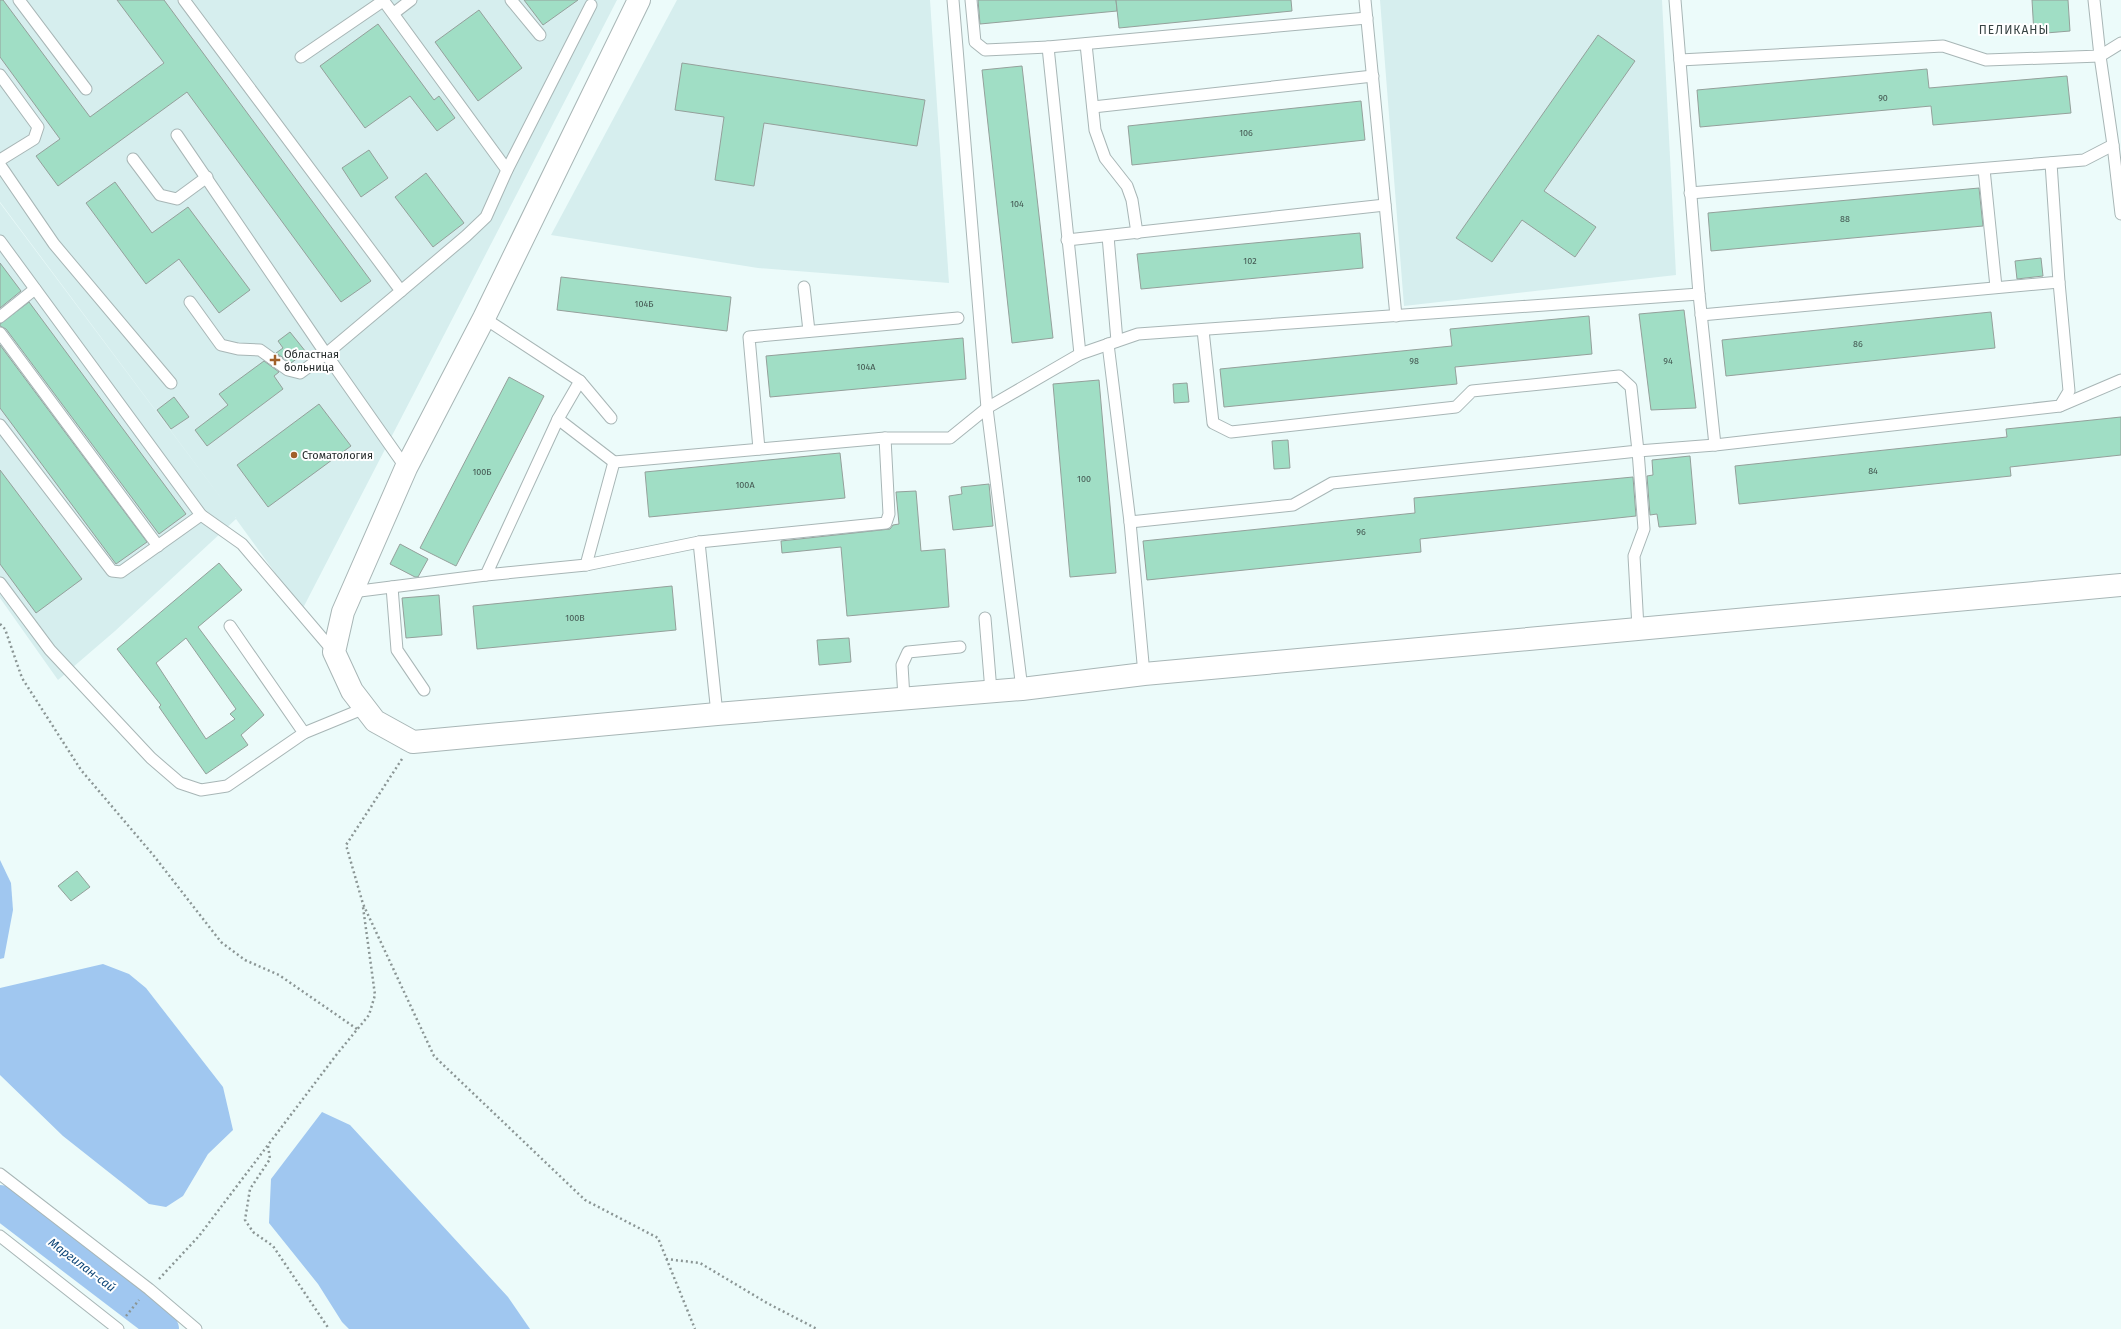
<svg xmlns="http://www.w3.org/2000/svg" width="2121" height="1329" font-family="'Fira Sans',sans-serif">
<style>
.built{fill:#d6eeee}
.water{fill:#a0c7f0}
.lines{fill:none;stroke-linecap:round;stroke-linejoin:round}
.river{stroke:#a0c7f0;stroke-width:34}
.building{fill:#a0dec5;stroke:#94a09b;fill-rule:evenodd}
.lane-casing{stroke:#a8b6b6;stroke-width:13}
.street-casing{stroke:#a8b6b6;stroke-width:24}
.path{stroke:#8b9695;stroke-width:2.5;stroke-dasharray:2 3;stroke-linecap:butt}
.lane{stroke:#fff;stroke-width:11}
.street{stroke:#fff;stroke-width:22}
.poi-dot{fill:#a1602a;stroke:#fff;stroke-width:1.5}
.labels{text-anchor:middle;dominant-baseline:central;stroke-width:4;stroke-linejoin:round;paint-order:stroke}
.number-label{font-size:9px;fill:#445852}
.poi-label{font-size:11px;fill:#262c2c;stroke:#fff;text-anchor:start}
.neighbourhood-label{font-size:12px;letter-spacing:1px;fill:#374343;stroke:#fff}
.water-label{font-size:12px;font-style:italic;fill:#0c4577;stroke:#fff}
</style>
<rect width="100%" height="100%" fill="#ecfbfa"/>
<g class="built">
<path d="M 0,0 L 617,0 L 302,610 L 236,519 L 115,631 L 58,680 L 0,598 L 0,203 L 236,518 L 0,202 Z"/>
<path d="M 677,0 L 930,0 L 949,283 L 758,268 L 551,235 Z"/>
<path d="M 1380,0 L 1662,0 L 1676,275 L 1404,306 Z"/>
</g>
<g class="water">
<path d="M 0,860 L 11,883 L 13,910 L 4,958 L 0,959 Z"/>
<path d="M 103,964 L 129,974 L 146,988 L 223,1087 L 233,1130 L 208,1154 L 183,1196 L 166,1207 L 149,1204 L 63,1136 L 0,1075 L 0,988 Z"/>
<path d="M 322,1112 L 350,1125 L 508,1297 L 530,1329 L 349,1329 L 342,1322 L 318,1284 L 269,1223 L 271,1179 Z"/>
</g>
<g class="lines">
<path class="river" d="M 0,1202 L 155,1320 L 162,1329"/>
</g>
<g class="building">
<path d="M 0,0 L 3,0 L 90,117 L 164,63 L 117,0 L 164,0 L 371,281 L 341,302 L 187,92 L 58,186 L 36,156 L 60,139 L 0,57 Z"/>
<path d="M 524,0 L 578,0 L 543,25 Z"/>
<path d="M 978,0 L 1116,0 L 1117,11 L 980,24 Z"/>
<path d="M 1116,0 L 1291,0 L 1292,11 L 1119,28 Z"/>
<path d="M 2032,0 L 2068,0 L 2070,31 L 2034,34 Z"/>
<path d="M 479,10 L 522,68 L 478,101 L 435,42 Z"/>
<path d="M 378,24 L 434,100 L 439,96 L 455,118 L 437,131 L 410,96 L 365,128 L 320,66 Z"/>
<path d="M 1598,35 L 1635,61 L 1544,191 L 1596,227 L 1575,257 L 1522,220 L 1492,262 L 1456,238 Z"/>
<path d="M 682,63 L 925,100 L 917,146 L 764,123 L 754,186 L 715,180 L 724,117 L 675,110 Z"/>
<path d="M 1022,66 L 1053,338 L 1012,343 L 982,70 Z"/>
<path d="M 1927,69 L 1929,88 L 2067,76 L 2071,113 L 1933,125 L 1931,106 L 1700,127 L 1697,90 Z"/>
<path d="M 1361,101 L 1365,140 L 1132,165 L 1128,126 Z"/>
<path d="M 369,150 L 388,178 L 361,197 L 342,168 Z"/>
<path d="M 426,173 L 464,223 L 433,247 L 395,197 Z"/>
<path d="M 115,182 L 152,233 L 188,207 L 250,290 L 219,313 L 179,259 L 146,284 L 86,203 Z"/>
<path d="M 1979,188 L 1983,226 L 1711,251 L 1708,213 Z"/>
<path d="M 1360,233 L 1363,268 L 1141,289 L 1137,254 Z"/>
<path d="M 2041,258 L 2043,276 L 2017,279 L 2015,261 Z"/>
<path d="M 0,263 L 21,291 L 0,308 Z"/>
<path d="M 561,277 L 731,297 L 727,331 L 557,310 Z"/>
<path d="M 29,302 L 186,514 L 159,534 L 6,329 L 0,326 L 0,324 Z"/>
<path d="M 1684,310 L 1696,408 L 1651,410 L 1639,314 Z"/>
<path d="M 1991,312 L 1995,348 L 1726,376 L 1722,340 Z"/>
<path d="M 1589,316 L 1592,354 L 1455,367 L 1457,384 L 1224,407 L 1220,369 L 1452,346 L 1450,329 Z"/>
<path d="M 290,332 L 306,352 L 291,363 L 276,353 L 283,348 L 278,341 Z"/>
<path d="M 963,338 L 966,379 L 770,397 L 766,356 Z"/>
<path d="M 0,345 L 147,542 L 116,564 L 0,408 Z"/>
<path d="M 264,361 L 279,372 L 274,376 L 283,389 L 207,446 L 195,430 L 228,405 L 219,394 Z"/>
<path d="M 509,377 L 544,396 L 456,566 L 420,548 Z"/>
<path d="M 1099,380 L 1116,573 L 1070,577 L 1053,384 Z"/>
<path d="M 1187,383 L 1189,402 L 1174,403 L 1173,384 Z"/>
<path d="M 174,397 L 189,417 L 171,429 L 157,410 Z"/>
<path d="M 319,404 L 351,446 L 268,507 L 237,465 Z"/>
<path d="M 2121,417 L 2121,455 L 2010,467 L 2011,476 L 1739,504 L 1735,466 L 2007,437 L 2006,429 Z"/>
<path d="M 1288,440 L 1290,468 L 1274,469 L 1272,441 Z"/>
<path d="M 840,453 L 845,498 L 649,517 L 645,472 Z"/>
<path d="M 1690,456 L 1696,524 L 1659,527 L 1657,514 L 1650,515 L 1647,476 L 1653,475 L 1652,460 Z"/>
<path d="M 0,470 L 82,579 L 36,613 L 0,564 Z"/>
<path d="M 1633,477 L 1636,516 L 1420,539 L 1421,552 L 1147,580 L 1143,541 L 1415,513 L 1414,498 Z"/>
<path d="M 989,484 L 993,526 L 953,530 L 949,496 L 962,494 L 961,487 Z"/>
<path d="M 916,491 L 921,551 L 945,549 L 949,607 L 847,616 L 841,547 L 782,553 L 781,541 L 890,529 L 893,525 L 899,524 L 896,492 Z"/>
<path d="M 400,544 L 428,559 L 418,577 L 415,577 L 390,564 Z"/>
<path d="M 219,563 L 242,590 L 198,627 L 264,715 L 241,735 L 248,745 L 206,774 L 159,707 L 161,705 L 117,649 ZM 186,638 L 236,709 L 230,714 L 235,719 L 206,739 L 156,663 Z"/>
<path d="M 672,586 L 676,630 L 477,649 L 473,606 Z"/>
<path d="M 439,595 L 442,635 L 406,638 L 402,598 Z"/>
<path d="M 849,638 L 851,662 L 819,665 L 817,640 Z"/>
<path d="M 77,871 L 90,887 L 71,901 L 58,886 Z"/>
</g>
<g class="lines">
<g class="lane-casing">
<g id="lane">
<path d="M 19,0 L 86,89"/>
<path d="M 184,0 L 401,291 L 326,354 L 406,468"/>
<path d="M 383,0 L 507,170"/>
<path d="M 511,0 L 540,35"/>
<path d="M 953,0 L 987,408 L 1022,689"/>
<path d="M 971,0 L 975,42 L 985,50 L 1048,47"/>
<path d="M 1365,0 L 1396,316"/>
<path d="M 1675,0 L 1699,294 L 1715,445"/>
<path d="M 394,13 L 411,0"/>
<path d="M 1086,44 L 1095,130 L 1105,158 L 1127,186 L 1132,200 L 1137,233"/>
<path d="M 301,57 L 383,1"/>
<path d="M 1680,60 L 1943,46 L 1986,60 L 2100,56 L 2094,0"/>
<path d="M 0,75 L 38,127 L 34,139 L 0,160"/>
<path d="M 1093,107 L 1373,76"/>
<path d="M 177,135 L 326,354 L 300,373 L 288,370 L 260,350 L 238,349 L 221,345 L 190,302"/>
<path d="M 2113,145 L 2121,214"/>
<path d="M 133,159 L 160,195 L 177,199 L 207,177"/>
<path d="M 0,165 L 54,244 L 171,383"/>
<path d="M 1984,169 L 1996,287"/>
<path d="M 1690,193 L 2084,160 L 2113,145 L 2100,56 L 2121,43"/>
<path d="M 1108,236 L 1117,341"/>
<path d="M 1067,240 L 1385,205"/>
<path d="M 0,241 L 201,515 L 242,544 L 334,652"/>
<path d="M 804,287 L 809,331"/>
<path d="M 401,291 L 466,236 L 486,217 L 507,170 L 591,5"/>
<path d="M 1701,315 L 2059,282 L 2051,163"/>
<path d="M 0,317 L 35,289"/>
<path d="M 484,318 L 580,381 L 558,419 L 614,462 L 885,438 L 950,438 L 987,408 L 1080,354 L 1138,334 L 1699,294"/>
<path d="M 0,333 L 158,546"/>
<path d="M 1108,344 L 1130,522 L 1293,505 L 1332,483 L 1638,451 L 1631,387 L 1619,376 L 1472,391 L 1456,407 L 1231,432 L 1213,423 L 1203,330"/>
<path d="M 1080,354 L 1048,47 L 1367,18"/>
<path d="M 580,381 L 611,418"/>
<path d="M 2060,406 L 2121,380"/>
<path d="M 558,419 L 486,575 L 586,565 L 614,462"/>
<path d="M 0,425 L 112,571 L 121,572 L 201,515"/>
<path d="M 759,449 L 749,337 L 958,318"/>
<path d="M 1130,522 L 1144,674"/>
<path d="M 699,542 L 717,714"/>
<path d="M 586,565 L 699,542 L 886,523 L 889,514 L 885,438"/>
<path d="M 0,583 L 50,650 L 151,758 L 180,783 L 201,790 L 227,786 L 304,733 L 365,708"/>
<path d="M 392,587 L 397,650 L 424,690"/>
<path d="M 352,592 L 486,575"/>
<path d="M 985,618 L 991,691"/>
<path d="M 230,626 L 304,733"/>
<path d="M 1638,628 L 1634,556 L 1644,529 L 1638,451 L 1715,445 L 2060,406 L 2069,391 L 2059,282"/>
<path d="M 904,698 L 902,665 L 908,652 L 960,647"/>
<path d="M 0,1174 L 149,1289 L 196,1329"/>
<path d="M 0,1236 L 118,1329"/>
</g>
</g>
<g class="street-casing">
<path id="street" d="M 639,0 L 484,318 L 406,468 L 343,612 L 334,652 L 352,691 L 375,721 L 413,742 L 717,714 L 1022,689 L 1144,674 L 2121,585"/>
</g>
<g class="path">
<path d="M 0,624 L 5,629 L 22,678 L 81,770 L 154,856 L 221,942 L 245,960 L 279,975 L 357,1029"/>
<path d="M 402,759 L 346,845 L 363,904 L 434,1056 L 585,1200 L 658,1238 L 695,1329"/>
<path d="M 268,1146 L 270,1159 L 250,1189 L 245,1220 L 253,1232 L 273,1246 L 329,1329"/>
<path d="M 666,1259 L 700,1263 L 767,1303 L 817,1329"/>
<path d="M 159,1279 L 199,1236 L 337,1054 L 369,1015 L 375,995 L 363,907"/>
<path d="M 126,1316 L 139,1300"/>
</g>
<use href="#lane" class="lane"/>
<use href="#street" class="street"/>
</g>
<g class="poi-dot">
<path d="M273 354h4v4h4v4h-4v4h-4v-4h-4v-4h4z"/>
<circle cx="294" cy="455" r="4"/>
</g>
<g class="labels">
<g class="number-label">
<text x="1883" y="98">90</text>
<text x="1246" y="133">106</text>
<text x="1017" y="204">104</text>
<text x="1845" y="219">88</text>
<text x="1250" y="261">102</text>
<text x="644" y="304">104Б</text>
<text x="1858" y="344">86</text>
<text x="1414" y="361">98</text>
<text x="1668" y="361">94</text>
<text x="866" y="367">104А</text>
<text x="1873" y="471">84</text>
<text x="482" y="472">100Б</text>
<text x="1084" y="479">100</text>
<text x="745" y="485">100А</text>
<text x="1361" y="532">96</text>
<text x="575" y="618">100В</text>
</g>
<g class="poi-label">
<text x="284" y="354">Областная<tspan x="284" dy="13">больница</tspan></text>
<text x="302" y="455">Стоматология</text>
</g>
<g class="neighbourhood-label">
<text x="2014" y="30">ПЕЛИКАНЫ</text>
</g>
<g class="water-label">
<text transform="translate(82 1265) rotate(37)">Маргилан-сай</text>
</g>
</g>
</svg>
